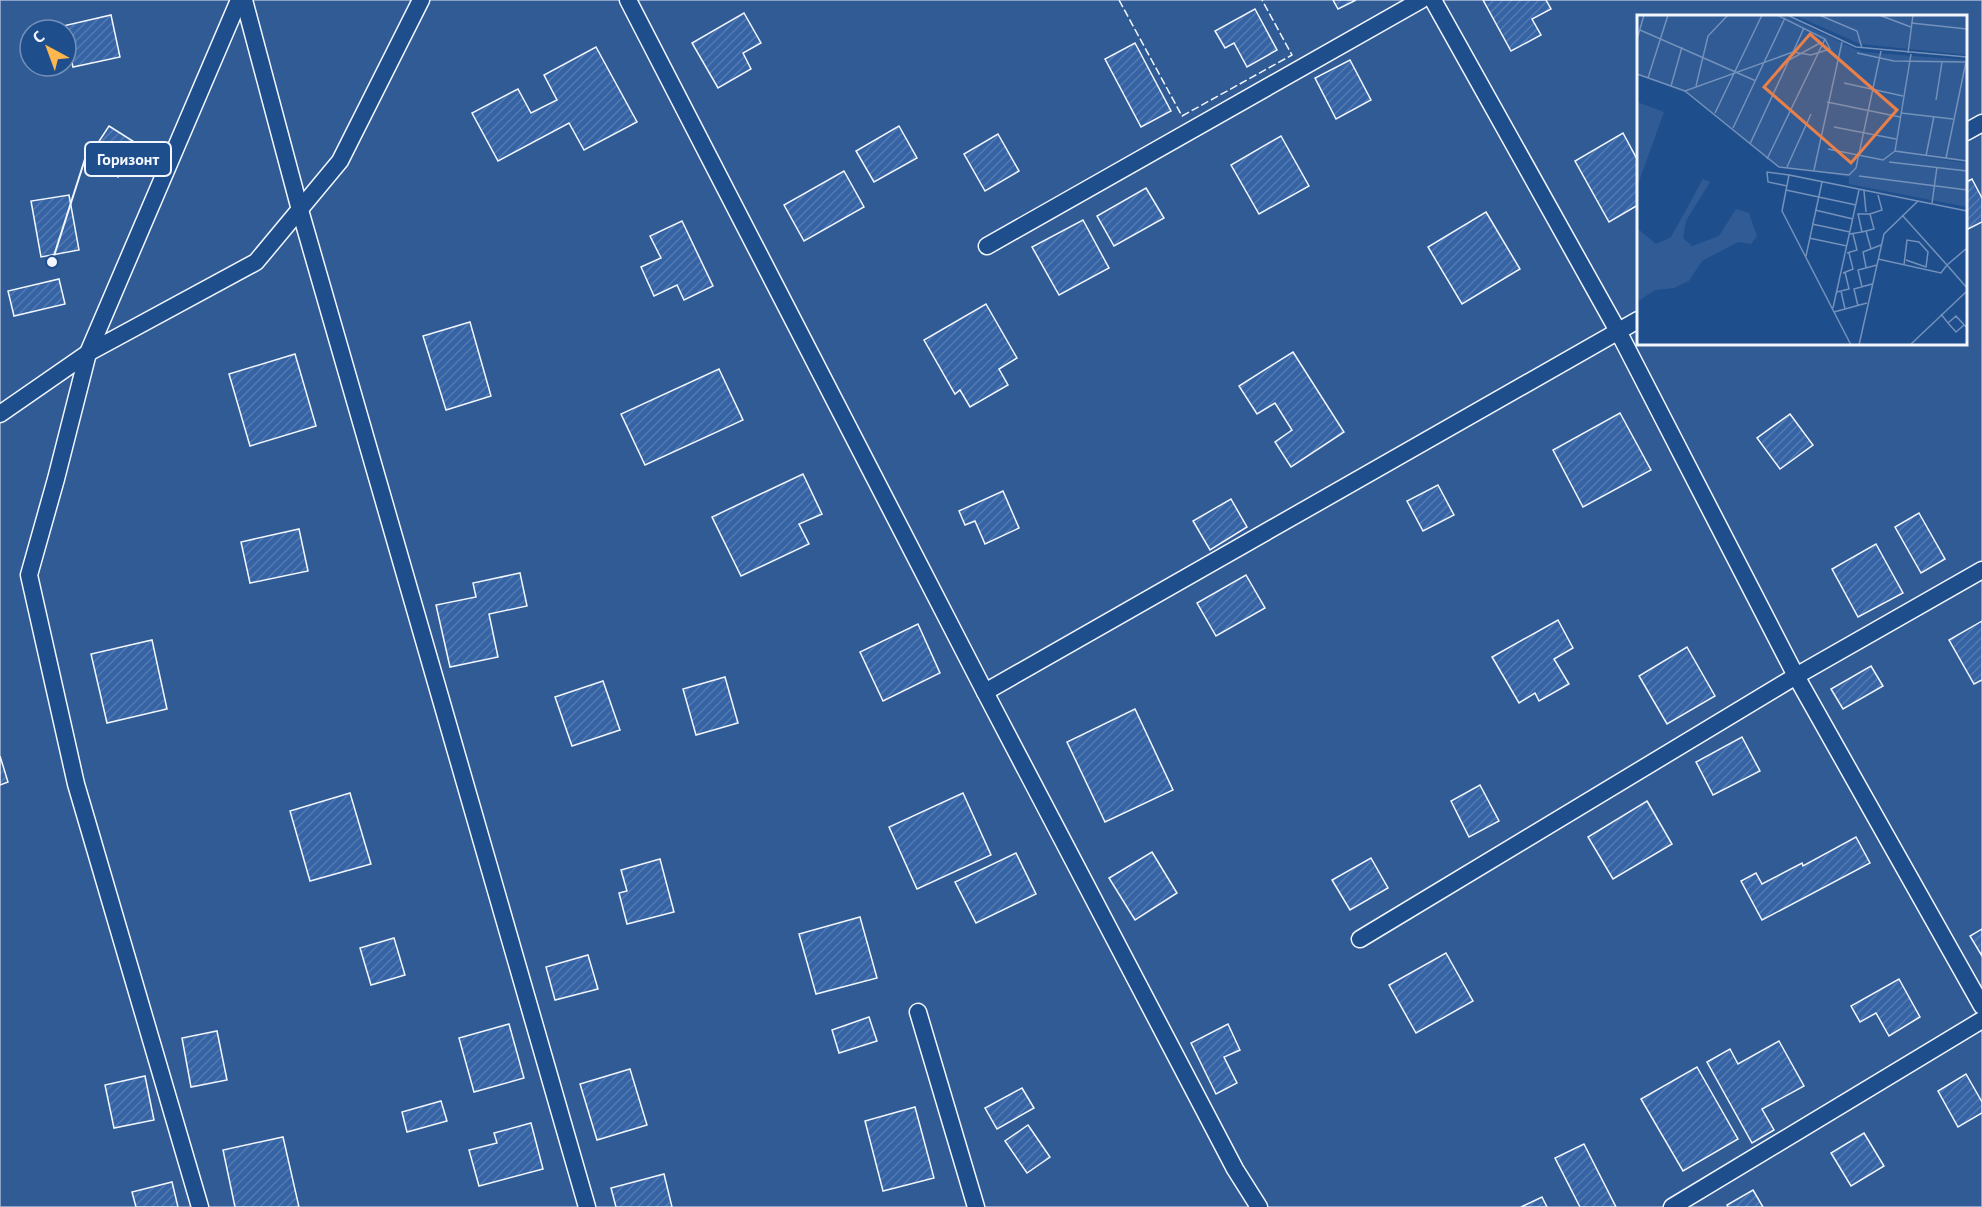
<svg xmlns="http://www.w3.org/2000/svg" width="1982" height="1207" font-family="'PT Sans',sans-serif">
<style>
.built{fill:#305b95;stroke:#a8bbd7;stroke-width:1.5;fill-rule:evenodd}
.building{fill:url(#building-hatch);stroke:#f2f6ff;stroke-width:1.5}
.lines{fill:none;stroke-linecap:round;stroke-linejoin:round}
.service-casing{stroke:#f2f6ff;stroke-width:19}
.service{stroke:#1f4e8c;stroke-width:16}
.fence{stroke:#f2f6ff;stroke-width:1.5;stroke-dasharray:8 3;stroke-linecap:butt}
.inset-road{fill:none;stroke:#7391ba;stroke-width:1.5}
.view{fill:#ea8049;fill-opacity:0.15;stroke:#ea8049;stroke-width:3}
.inset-edge{fill:none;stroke:#f2f6ff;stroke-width:3}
.leader{fill:none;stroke:#f2f6ff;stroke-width:2}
.callout-dot{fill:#f2f6ff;stroke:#1f4e8c;stroke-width:2}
.callout{fill:#1f4e8c;stroke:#f2f6ff;stroke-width:2}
.callout-label{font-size:16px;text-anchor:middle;font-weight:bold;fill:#f2f6ff}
</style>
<defs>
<pattern id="building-hatch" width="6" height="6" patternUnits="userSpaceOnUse" patternTransform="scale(1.5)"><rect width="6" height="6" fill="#3563a3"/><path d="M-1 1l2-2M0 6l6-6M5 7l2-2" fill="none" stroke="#537ab1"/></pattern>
</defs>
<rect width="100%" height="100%" fill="#1f4e8c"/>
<path class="built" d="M 0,0 L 1982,0 L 1982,1207 L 0,1207 ZM 1638,16 L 1966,16 L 1966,344 L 1638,344 ZM 30,30 L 66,30 L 66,66 L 30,66 Z"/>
<g class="building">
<path d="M 1333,0 L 1356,0 L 1338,9 Z"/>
<path d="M 1483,0 L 1546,0 L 1551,9 L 1532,19 L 1541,35 L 1511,51 Z"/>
<path d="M 1255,9 L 1277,50 L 1247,67 L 1234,43 L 1225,48 L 1215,31 Z"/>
<path d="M 744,13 L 761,43 L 743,53 L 751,69 L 718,88 L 692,43 Z"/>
<path d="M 111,15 L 120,57 L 73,67 L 63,26 Z"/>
<path d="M 1135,43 L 1171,111 L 1141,127 L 1105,59 Z"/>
<path d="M 596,47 L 637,122 L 584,150 L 569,123 L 498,161 L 472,113 L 518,89 L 531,113 L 557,100 L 544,75 Z"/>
<path d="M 1350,60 L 1371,100 L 1336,119 L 1315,78 Z"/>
<path d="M 109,126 L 139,145 L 118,177 L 88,158 Z"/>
<path d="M 899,126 L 917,158 L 874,182 L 856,151 Z"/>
<path d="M 1623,133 L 1638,161 L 1638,205 L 1609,222 L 1575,161 Z"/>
<path d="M 998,134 L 1019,171 L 985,191 L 964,154 Z"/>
<path d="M 1281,136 L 1309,186 L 1259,214 L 1231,165 Z"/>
<path d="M 844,171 L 864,207 L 804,241 L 784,205 Z"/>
<path d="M 1972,179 L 1982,198 L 1982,222 L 1966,230 L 1966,182 Z"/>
<path d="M 1146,188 L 1164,218 L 1114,246 L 1097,216 Z"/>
<path d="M 69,195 L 79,250 L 41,257 L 31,201 Z"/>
<path d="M 1486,212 L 1520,269 L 1462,304 L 1428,247 Z"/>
<path d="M 1083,220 L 1109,268 L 1059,295 L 1032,247 Z"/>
<path d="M 682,221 L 713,286 L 684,300 L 677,285 L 654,296 L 641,267 L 661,258 L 650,236 Z"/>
<path d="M 59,279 L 65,304 L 14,316 L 8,291 Z"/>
<path d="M 986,304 L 1017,358 L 999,369 L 1008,385 L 970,407 L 960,390 L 955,394 L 924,340 Z"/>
<path d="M 470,322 L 491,396 L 446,410 L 423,336 Z"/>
<path d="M 1293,352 L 1344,432 L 1291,467 L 1275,442 L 1292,430 L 1275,403 L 1257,414 L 1239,386 Z"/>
<path d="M 295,354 L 316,426 L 250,446 L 229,374 Z"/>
<path d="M 719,369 L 743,420 L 645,465 L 621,414 Z"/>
<path d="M 1620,413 L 1651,470 L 1583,507 L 1553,450 Z"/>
<path d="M 1790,414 L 1813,445 L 1780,469 L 1757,438 Z"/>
<path d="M 803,474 L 822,514 L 799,524 L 809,544 L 741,576 L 712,517 Z"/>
<path d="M 1438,485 L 1454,515 L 1423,531 L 1407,501 Z"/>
<path d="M 1003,491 L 1019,528 L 985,544 L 975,521 L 965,525 L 959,511 Z"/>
<path d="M 1231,499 L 1247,527 L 1210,550 L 1193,521 Z"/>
<path d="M 1919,513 L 1945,559 L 1921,573 L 1895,527 Z"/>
<path d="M 299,529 L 308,571 L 250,583 L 241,542 Z"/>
<path d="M 1876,544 L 1903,593 L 1858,617 L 1832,569 Z"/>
<path d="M 520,573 L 527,606 L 489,614 L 498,657 L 450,667 L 436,605 L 476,597 L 473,583 Z"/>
<path d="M 1246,575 L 1265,608 L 1216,636 L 1197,603 Z"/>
<path d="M 1558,620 L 1573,648 L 1554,659 L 1569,684 L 1539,701 L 1535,693 L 1519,703 L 1492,657 Z"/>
<path d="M 1982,621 L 1982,680 L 1974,684 L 1949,640 Z"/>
<path d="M 918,624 L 940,673 L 883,701 L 860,652 Z"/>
<path d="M 152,640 L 167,709 L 107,723 L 91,654 Z"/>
<path d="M 1687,647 L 1715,696 L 1667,724 L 1639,676 Z"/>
<path d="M 1871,666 L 1883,686 L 1843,709 L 1831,689 Z"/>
<path d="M 725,677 L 738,723 L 696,735 L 683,689 Z"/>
<path d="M 603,681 L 620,730 L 572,746 L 555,697 Z"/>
<path d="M 1135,709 L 1173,790 L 1105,822 L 1067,742 Z"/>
<path d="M 1742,737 L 1760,771 L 1713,795 L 1696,762 Z"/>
<path d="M 0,756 L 8,782 L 0,785 Z"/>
<path d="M 1480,785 L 1499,821 L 1469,837 L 1451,801 Z"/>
<path d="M 350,793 L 371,864 L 310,881 L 290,811 Z"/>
<path d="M 963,793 L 991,855 L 917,889 L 889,827 Z"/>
<path d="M 1647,801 L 1672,844 L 1613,879 L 1588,837 Z"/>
<path d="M 1856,837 L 1870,863 L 1762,920 L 1741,881 L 1756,873 L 1762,884 L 1802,863 L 1803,866 Z"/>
<path d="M 1152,852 L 1177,893 L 1135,920 L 1109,878 Z"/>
<path d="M 1016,853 L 1036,894 L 976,923 L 955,882 Z"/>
<path d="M 1371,858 L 1388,888 L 1350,910 L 1332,880 Z"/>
<path d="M 660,859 L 674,912 L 627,924 L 619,893 L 627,891 L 621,870 Z"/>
<path d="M 860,917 L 877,978 L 816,994 L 799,934 Z"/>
<path d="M 1982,929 L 1982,956 L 1970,936 Z"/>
<path d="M 394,938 L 405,975 L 371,985 L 360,948 Z"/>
<path d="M 1446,953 L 1473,1001 L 1416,1033 L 1389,985 Z"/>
<path d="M 588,955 L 598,989 L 555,1000 L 546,967 Z"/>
<path d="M 1899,979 L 1920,1017 L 1889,1036 L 1876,1013 L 1860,1022 L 1851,1006 Z"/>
<path d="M 869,1017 L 877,1041 L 839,1053 L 832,1030 Z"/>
<path d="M 509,1024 L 524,1078 L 474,1092 L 459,1038 Z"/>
<path d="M 1228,1024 L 1240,1050 L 1224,1057 L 1237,1083 L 1216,1094 L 1191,1043 Z"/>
<path d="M 217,1031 L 227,1080 L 191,1087 L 182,1038 Z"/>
<path d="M 1779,1041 L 1804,1086 L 1762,1109 L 1774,1130 L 1752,1143 L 1707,1062 L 1730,1049 L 1738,1064 Z"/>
<path d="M 1697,1067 L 1738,1139 L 1683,1171 L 1641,1099 Z"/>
<path d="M 630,1069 L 647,1125 L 597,1140 L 580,1084 Z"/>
<path d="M 1966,1074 L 1982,1102 L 1982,1113 L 1958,1127 L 1938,1091 Z"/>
<path d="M 145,1076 L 154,1120 L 114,1128 L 105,1085 Z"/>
<path d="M 1022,1088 L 1034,1108 L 997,1129 L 985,1108 Z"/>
<path d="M 441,1101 L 447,1121 L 407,1132 L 402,1112 Z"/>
<path d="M 915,1107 L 934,1178 L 883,1191 L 865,1121 Z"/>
<path d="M 531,1123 L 543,1169 L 479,1186 L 469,1150 L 497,1143 L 494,1133 Z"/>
<path d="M 1028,1125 L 1050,1157 L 1027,1173 L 1005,1141 Z"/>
<path d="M 1864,1133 L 1884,1166 L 1851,1186 L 1831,1153 Z"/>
<path d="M 283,1137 L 299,1207 L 235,1207 L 223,1150 Z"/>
<path d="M 1584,1144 L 1616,1207 L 1580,1207 L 1555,1158 Z"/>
<path d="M 664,1174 L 672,1207 L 616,1207 L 611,1188 Z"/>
<path d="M 172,1182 L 178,1207 L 136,1207 L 132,1192 Z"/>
<path d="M 1753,1190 L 1763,1207 L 1728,1207 L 1727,1205 Z"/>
<path d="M 1542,1197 L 1547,1207 L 1521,1207 Z"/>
</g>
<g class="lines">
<g class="service-casing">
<g id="service">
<path d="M 244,0 L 300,210 L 587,1207"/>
<path d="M 628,0 L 985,692 L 1235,1169 L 1259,1207"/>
<path d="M 1433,0 L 1618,331 L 1796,676 L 1982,1006"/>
<path d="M 1966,132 L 1982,123"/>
<path d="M 987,246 L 1421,0"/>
<path d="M 0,414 L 88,353 L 256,262 L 340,161 L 421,0"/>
<path d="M 985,692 L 1638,320"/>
<path d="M 1360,939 L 1796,676 L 1982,570"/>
<path d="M 918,1012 L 976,1207"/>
<path d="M 200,1207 L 76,784 L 29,575 L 56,479 L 88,353 L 239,0"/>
<path d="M 1672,1207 L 1982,1020"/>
</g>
</g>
<use href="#service" class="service"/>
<path class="fence" d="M 1119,0 L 1182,116 L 1292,55 L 1262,0"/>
</g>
<g transform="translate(1637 15)">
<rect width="330" height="330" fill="#1f4e8c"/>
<path d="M 0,87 L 27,97 L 0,172 ZM 66,164 L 73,167 L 49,206 L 46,223 L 55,231 L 82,221 L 99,194 L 112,198 L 120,221 L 114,229 L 101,227 L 65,246 L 52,266 L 37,273 L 18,275 L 0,287 L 0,213 L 19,229 L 34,222 Z" fill="#305b95"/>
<path d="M 0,0 L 146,0 L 225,37 L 330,45 L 330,147 L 268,139 L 330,148 L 330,192 L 212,169 L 212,162 L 141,151 L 51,79 L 0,59 ZM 157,0 L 330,0 L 330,40 L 223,29 Z" fill="#305b95"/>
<path class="inset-road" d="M 150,0 L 219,32 L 330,42M 182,0 L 220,16 L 225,33M 242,0 L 274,12M 274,8 L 330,14M 3,15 L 119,66M 0,24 L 7,0M 156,37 L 167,13M 220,38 L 257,46 L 328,47M 271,38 L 276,0M 274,39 L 258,136 L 330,146M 0,59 L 48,76 L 156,37 L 174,40 L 193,34 L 188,24 L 140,0M 11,63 L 31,0M 207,68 L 266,81M 34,71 L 45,32M 59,71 L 71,21 L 91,0M 48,76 L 142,152 L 212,160 L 219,153 L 244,36M 299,85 L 305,47M 190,87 L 263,102M 78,98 L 125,0M 264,98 L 316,104M 197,112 L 259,124M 96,113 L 148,3M 113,129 L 152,45 L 183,28M 191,134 L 246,145 L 258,136M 289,141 L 297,101M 309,143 L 330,42M 130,144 L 188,24M 252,147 L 330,156M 150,152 L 174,99M 177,155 L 205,27M 222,161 L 330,175M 150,171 L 131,167 L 130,157 L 152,160M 149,175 L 219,190M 227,176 L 229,197M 295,188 L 300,152M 178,195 L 216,204M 233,199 L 245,195 L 241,180M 265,200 L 310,250 L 330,233M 175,209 L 213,217M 229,216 L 234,234M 213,219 L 225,217 L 221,199 L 233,199 L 237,214 L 225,217M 172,223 L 210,231M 210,238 L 220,235 L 216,219M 169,241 L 185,167M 241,244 L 304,258 L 310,250 L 330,273M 267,250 L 270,225 L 282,227 L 291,237 L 289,252 L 269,245M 229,252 L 226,237 L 244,230M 206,258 L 216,254 L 212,238M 225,272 L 221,255 L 240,250M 204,276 L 208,294M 200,277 L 212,274 L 208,257M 221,291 L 217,274 L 235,269M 196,293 L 222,175M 197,297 L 230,288M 304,299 L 311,308 L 319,301 L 330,313M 311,308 L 319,317 L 327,310M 214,330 L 145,196 L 152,160 L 330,196M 222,330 L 247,219 L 281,186M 273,330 L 330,276"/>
<path class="view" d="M 173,19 L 260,95 L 214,148 L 127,72 Z"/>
<rect width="330" height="330" class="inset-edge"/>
</g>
<path class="leader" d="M52 262L85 159"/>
<circle class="callout-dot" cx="52" cy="262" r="6"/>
<rect class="callout" x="85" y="142" width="86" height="34" rx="6"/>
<g class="callout-label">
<text x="128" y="165">Горизонт</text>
</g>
<g transform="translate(48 48) rotate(319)"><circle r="28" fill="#1f4e8c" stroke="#7391ba" stroke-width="1.5"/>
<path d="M0-4.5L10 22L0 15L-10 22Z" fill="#ffb74d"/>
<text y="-9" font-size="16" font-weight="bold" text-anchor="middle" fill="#f2f6ff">С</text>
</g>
</svg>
